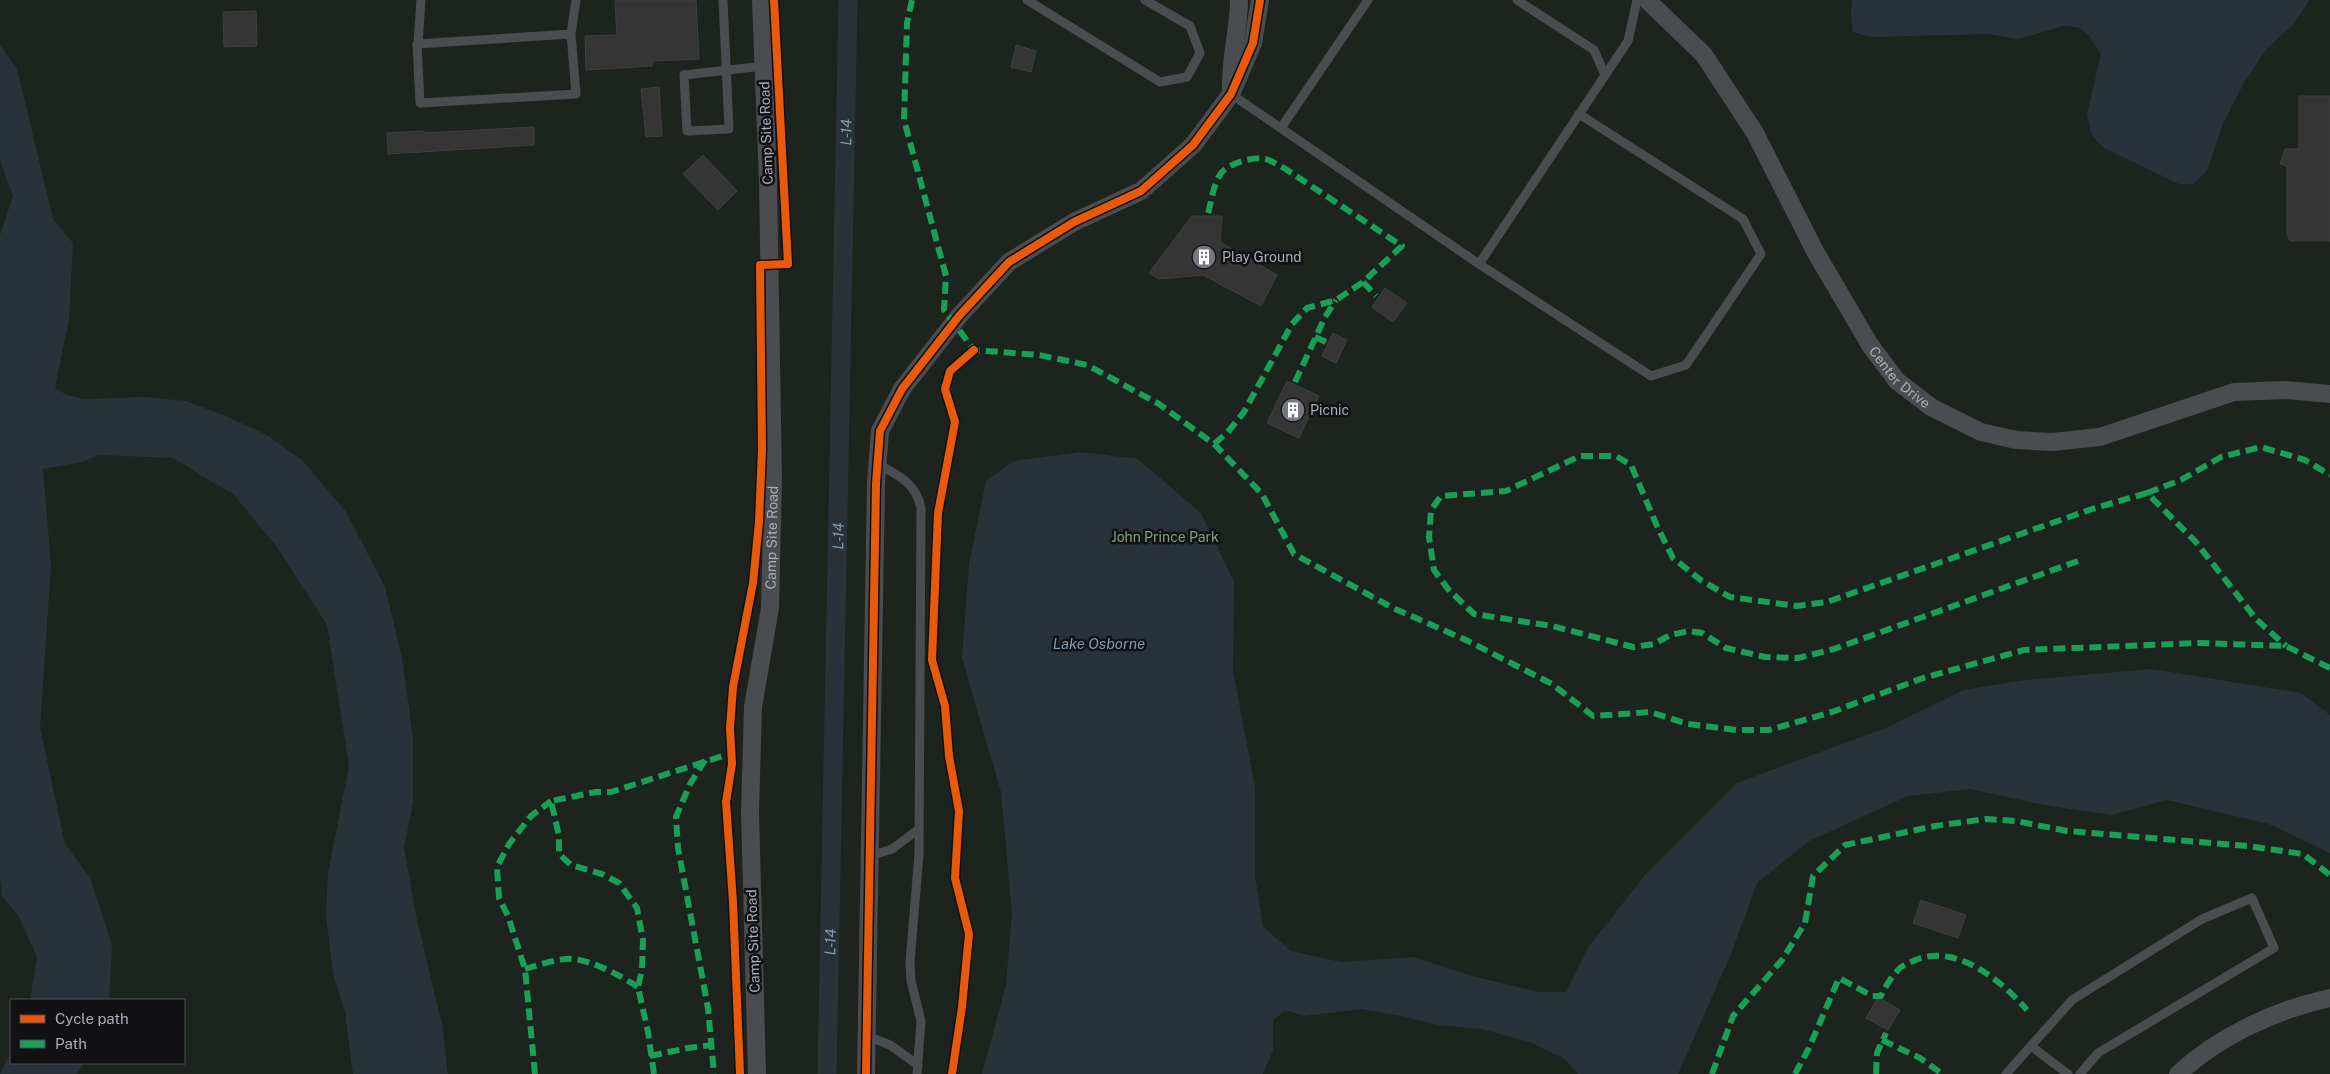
<svg xmlns="http://www.w3.org/2000/svg" width="2330" height="1074" font-family="'Public Sans',sans-serif">
<style>
.green{fill:#1d241e;fill-rule:evenodd}
.water{fill:#2a3239}
.lines{fill:none;stroke-linecap:round;stroke-linejoin:round}
.canal{stroke:#2a3239;stroke-width:19}
.building{fill:#353536;stroke:#3f4043}
.lane{stroke:#4b4c50;stroke-width:9}
.street{stroke:#4b4c50;stroke-width:18}
.quiet{stroke:#1a9f57;stroke-width:6;stroke-dasharray:12 6;stroke-linecap:butt}
.cycleway-casing{stroke:#111113;stroke-width:11}
.cycleway{stroke:#e8590c;stroke-width:8}
.labels{text-anchor:middle;dominant-baseline:central;stroke-width:5;stroke-linejoin:round;paint-order:stroke}
.street-label{font-size:14px;fill:#a8adb8;stroke:#111113}
.poi-label{font-size:14px;fill:#a8adb8;stroke:#111113;text-anchor:start}
.park-label{font-size:14px;fill:#7fa381;stroke:#111113}
.water-label{font-size:15px;font-style:italic;fill:#7f9bb3;stroke:#111113}
</style>
<rect width="100%" height="100%" fill="#171717"/>
<path class="green" d="M 0,0 L 2330,0 L 2330,1074 L 0,1074 ZM 11,1000 L 184,1000 L 184,1063 L 11,1063 Z"/>
<g class="water">
<path d="M 1852,0 L 2310,0 L 2292,26 L 2267,48 L 2245,81 L 2222,126 L 2207,171 L 2193,184 L 2179,184 L 2102,147 L 2091,133 L 2087,114 L 2101,54 L 2088,34 L 2077,27 L 2063,26 L 2019,39 L 1988,34 L 1870,37 L 1853,32 L 1851,16 Z"/>
<path d="M 0,45 L 17,69 L 53,219 L 73,243 L 69,319 L 55,388 L 67,395 L 84,399 L 144,397 L 186,401 L 228,417 L 267,435 L 302,460 L 346,512 L 385,587 L 402,658 L 413,738 L 413,803 L 404,847 L 415,911 L 442,1025 L 448,1074 L 353,1074 L 345,1012 L 333,973 L 326,914 L 328,873 L 349,766 L 327,625 L 277,547 L 234,495 L 173,458 L 99,455 L 82,462 L 43,469 L 51,565 L 40,728 L 65,844 L 90,878 L 112,945 L 109,1000 L 30,1000 L 37,957 L 19,917 L 2,896 L 0,879 L 0,235 L 13,196 L 0,160 Z"/>
<path d="M 1080,452 L 1138,459 L 1201,513 L 1234,582 L 1233,671 L 1255,787 L 1255,875 L 1263,927 L 1291,951 L 1341,962 L 1413,957 L 1472,976 L 1538,992 L 1566,992 L 1588,948 L 1645,875 L 1737,783 L 1888,727 L 1964,690 L 2026,680 L 2152,669 L 2301,693 L 2330,715 L 2330,853 L 2269,824 L 2167,800 L 2111,815 L 2044,805 L 1970,789 L 1908,796 L 1809,841 L 1757,883 L 1731,954 L 1678,1074 L 1578,1074 L 1563,1058 L 1532,1043 L 1482,1029 L 1438,1025 L 1402,1016 L 1361,1009 L 1304,1016 L 1286,1010 L 1273,1020 L 1273,1050 L 1263,1074 L 982,1074 L 1006,985 L 1012,913 L 1001,792 L 962,658 L 969,564 L 986,481 L 1014,461 Z"/>
<path d="M 11,1053 L 11,1063 L 84,1063 L 77,1074 L 0,1074 Z"/>
</g>
<g class="lines">
<path class="canal" id="s1" d="M 827,1074 L 848,0"/>
</g>
<g class="building">
<path d="M 615,0 L 696,0 L 699,59 L 652,61 L 652,66 L 586,70 L 585,36 L 617,35 Z"/>
<path d="M 256,11 L 257,46 L 224,47 L 223,12 Z"/>
<path d="M 1016,45 L 1036,51 L 1031,72 L 1011,67 Z"/>
<path d="M 659,87 L 662,136 L 646,137 L 641,89 Z"/>
<path d="M 2299,96 L 2330,96 L 2330,241 L 2290,241 L 2287,234 L 2287,166 L 2280,164 L 2285,149 L 2299,149 Z"/>
<path d="M 534,127 L 534,145 L 388,154 L 387,133 L 424,131 L 424,133 Z"/>
<path d="M 703,155 L 737,191 L 718,210 L 683,174 Z"/>
<path d="M 1192,216 L 1222,216 L 1220,242 L 1277,275 L 1261,306 L 1203,275 L 1159,279 L 1149,273 Z"/>
<path d="M 1385,288 L 1407,303 L 1393,322 L 1372,307 Z"/>
<path d="M 1333,333 L 1347,340 L 1336,363 L 1322,356 Z"/>
<path d="M 1287,381 L 1319,396 L 1299,438 L 1267,423 Z"/>
<path d="M 1921,900 L 1966,915 L 1958,938 L 1913,923 Z"/>
<path d="M 1878,997 L 1900,1010 L 1888,1030 L 1866,1018 Z"/>
</g>
<g class="lines">
<g class="lane">
<path d="M 723,0 L 729,129 L 687,131 L 684,75 L 764,66"/>
<path d="M 1027,0 L 1160,82 L 1187,77 L 1200,53 L 1190,26 L 1145,0"/>
<path d="M 1517,0 L 1594,50 L 1605,75"/>
<path d="M 571,34 L 417,44 L 420,103 L 576,94 L 571,34 L 576,0"/>
<path d="M 418,44 L 421,0"/>
<path d="M 1231,94 L 1479,264 L 1628,41 L 1637,0"/>
<path d="M 1281,128 L 1368,0"/>
<path d="M 1479,264 L 1651,376 L 1686,365 L 1761,254 L 1743,219 L 1579,114"/>
<path d="M 877,464 C 898,475 916,483 921,508 L 919,854 L 910,962 L 911,981 L 921,1021 L 917,1074"/>
<path d="M 870,856 L 892,849 L 919,829"/>
<path d="M 867,1036 L 890,1045 L 918,1065"/>
<path d="M 2031,1046 L 2068,1074"/>
<path d="M 2006,1074 L 2072,1000 L 2202,919 L 2252,898 L 2274,948 L 2098,1053 L 2080,1074"/>
</g>
<g class="street">
<path id="s2" d="M 1647,0 L 1704,55 L 1755,133 L 1816,253 L 1870,345 L 1897,381 L 1931,407 L 1981,432 L 2016,440 L 2052,442 L 2100,437 L 2234,392 L 2286,390 L 2330,394"/>
<path d="M 1231,88 C 1230,58 1239,30 1239,0"/>
<path id="s3" d="M 757,1074 L 750,812 L 753,707 L 770,608 L 773,481 L 768,181 L 761,0"/>
<path d="M 866,1074 L 876,484 L 880,431 L 902,389 L 959,316 L 1009,262 L 1074,222 L 1141,191 L 1193,145 L 1231,94 L 1253,43 L 1260,0"/>
<path d="M 2178,1074 C 2219,1036 2275,1010 2330,998"/>
</g>
<g class="quiet">
<path d="M 912,0 L 907,23 L 904,120 L 946,276 L 944,310 L 974,350 L 1039,355 L 1087,365 L 1159,404 L 1214,444 L 1262,494 L 1294,554 L 1393,608 L 1466,640 L 1552,684 L 1593,716 L 1650,712 L 1688,724 L 1736,730 L 1769,730 L 1832,712 L 1923,678 L 2024,650 L 2200,643 L 2286,646 L 2330,668"/>
<path d="M 1208,213 C 1212,200 1213,183 1222,172 C 1230,163 1254,156 1266,159 C 1272,161 1278,165 1284,168 L 1402,246 L 1363,282 L 1336,300 L 1307,308 L 1292,324 L 1244,412 L 1227,433 L 1214,444"/>
<path d="M 1363,282 L 1376,296"/>
<path d="M 1315,337 L 1326,342"/>
<path d="M 1295,382 L 1325,317 L 1336,300"/>
<path d="M 2147,493 L 2181,480 L 2221,457 L 2261,447 L 2305,460 L 2330,475"/>
<path d="M 2078,561 L 1834,649 L 1798,658 L 1765,657 L 1726,648 L 1702,633 L 1689,631 L 1670,635 L 1654,644 L 1633,647 L 1552,626 L 1474,614 L 1448,589 L 1434,570 L 1429,537 L 1431,510 L 1441,496 L 1506,491 L 1580,456 L 1616,456 L 1631,465 L 1657,526 L 1673,558 L 1702,581 L 1730,597 L 1797,606 L 1827,602 L 2092,509 L 2147,493 L 2195,541 L 2256,619 L 2286,646"/>
<path d="M 705,760 L 690,784 L 676,817 L 678,848 L 708,1008 L 714,1074"/>
<path d="M 525,969 C 538,965 553,960 566,959 C 587,957 621,976 638,987"/>
<path d="M 1882,1040 L 1920,1058 L 1941,1073"/>
<path d="M 650,1056 L 688,1048 L 712,1045"/>
<path d="M 535,1074 L 525,969 L 508,916 L 499,898 L 497,867 L 509,844 L 531,816 L 551,801"/>
<path d="M 654,1074 L 648,1032 L 638,987 L 642,970 L 643,940 L 637,908 L 619,883 L 602,874 L 571,865 L 559,854 L 559,836 L 551,801 L 596,792 L 611,792 L 732,753"/>
<path d="M 1712,1074 L 1733,1016 L 1782,960 L 1805,923 L 1813,876 L 1845,845 L 1935,826 L 1986,819 L 2016,821 L 2067,831 L 2248,846 L 2303,854 L 2330,875"/>
<path d="M 1795,1074 L 1809,1048 L 1839,978 L 1872,996 L 1881,996 C 1885,987 1891,977 1898,970 C 1901,966 1907,964 1911,962 C 1953,940 2001,980 2027,1010"/>
<path d="M 1876,1074 L 1877,1053 L 1886,1033"/>
</g>
<g class="cycleway-casing">
<g id="cycleway">
<path d="M 740,1074 L 733,902 L 726,802 L 732,764 L 730,728 L 733,687 L 753,583 L 759,522 L 762,449 L 760,265 L 788,264 L 774,0"/>
<path d="M 866,1074 L 876,484 L 880,431 L 902,389 L 959,316 L 1009,262 L 1074,222 L 1141,191 L 1193,145 L 1231,94 L 1253,43 L 1260,0"/>
<path d="M 952,1074 L 962,1007 L 969,934 L 955,878 L 959,811 L 949,756 L 945,706 L 932,660 L 938,513 L 955,422 L 945,389 L 950,371 L 974,350"/>
</g>
</g>
<use href="#cycleway" class="cycleway"/>
</g>
<defs>
<g id="building-disc" transform="scale(1.25)"><circle r="9.5" fill="#757880" stroke="#111113"/><path d="M-4-6H4V6H1V3H-1V6H-4ZM-2.5-4.3h1.7v1.8h-1.7ZM.8-4.3h1.7v1.8H.8ZM-2.5-1h1.7V.8h-1.7ZM.8-1h1.7V.8H.8Z" fill="#fff"/></g>
</defs>
<g fill-rule="evenodd">
<use href="#building-disc" x="1204" y="257"/>
<use href="#building-disc" x="1293" y="410"/>
</g>
<g class="labels">
<g class="street-label">
<text transform="translate(766 133) rotate(-92)">Camp Site Road</text>
<text stroke="none"><textPath href="#s2" startOffset="458">Center Drive</textPath></text>
<text stroke="none"><textPath href="#s3" startOffset="538">Camp Site Road</textPath></text>
<text transform="translate(753 941) rotate(-92)">Camp Site Road</text>
</g>
<g class="poi-label">
<text x="1222" y="257">Play Ground</text>
<text x="1310" y="410">Picnic</text>
</g>
<g class="park-label">
<text x="1165" y="537">John Prince Park</text>
</g>
<g class="water-label">
<text stroke="none"><textPath href="#s1" startOffset="942">L-14</textPath></text>
<text stroke="none"><textPath href="#s1" startOffset="538">L-14</textPath></text>
<text x="1099" y="643">Lake Osborne</text>
<text stroke="none"><textPath href="#s1" startOffset="132">L-14</textPath></text>
</g>
</g>
<rect x="10" y="999" width="175" height="65" fill="#111113" stroke="#4d4f55"/>
<rect x="20" y="1015" width="25" height="8" fill="#e8590c" stroke="#4d4f55"/>
<text x="55" y="1024" font-size="15" fill="#a8adb8">Cycle path</text>
<rect x="20" y="1040" width="25" height="8" fill="#1a9f57" stroke="#4d4f55"/>
<text x="55" y="1049" font-size="15" fill="#a8adb8">Path</text>
</svg>
